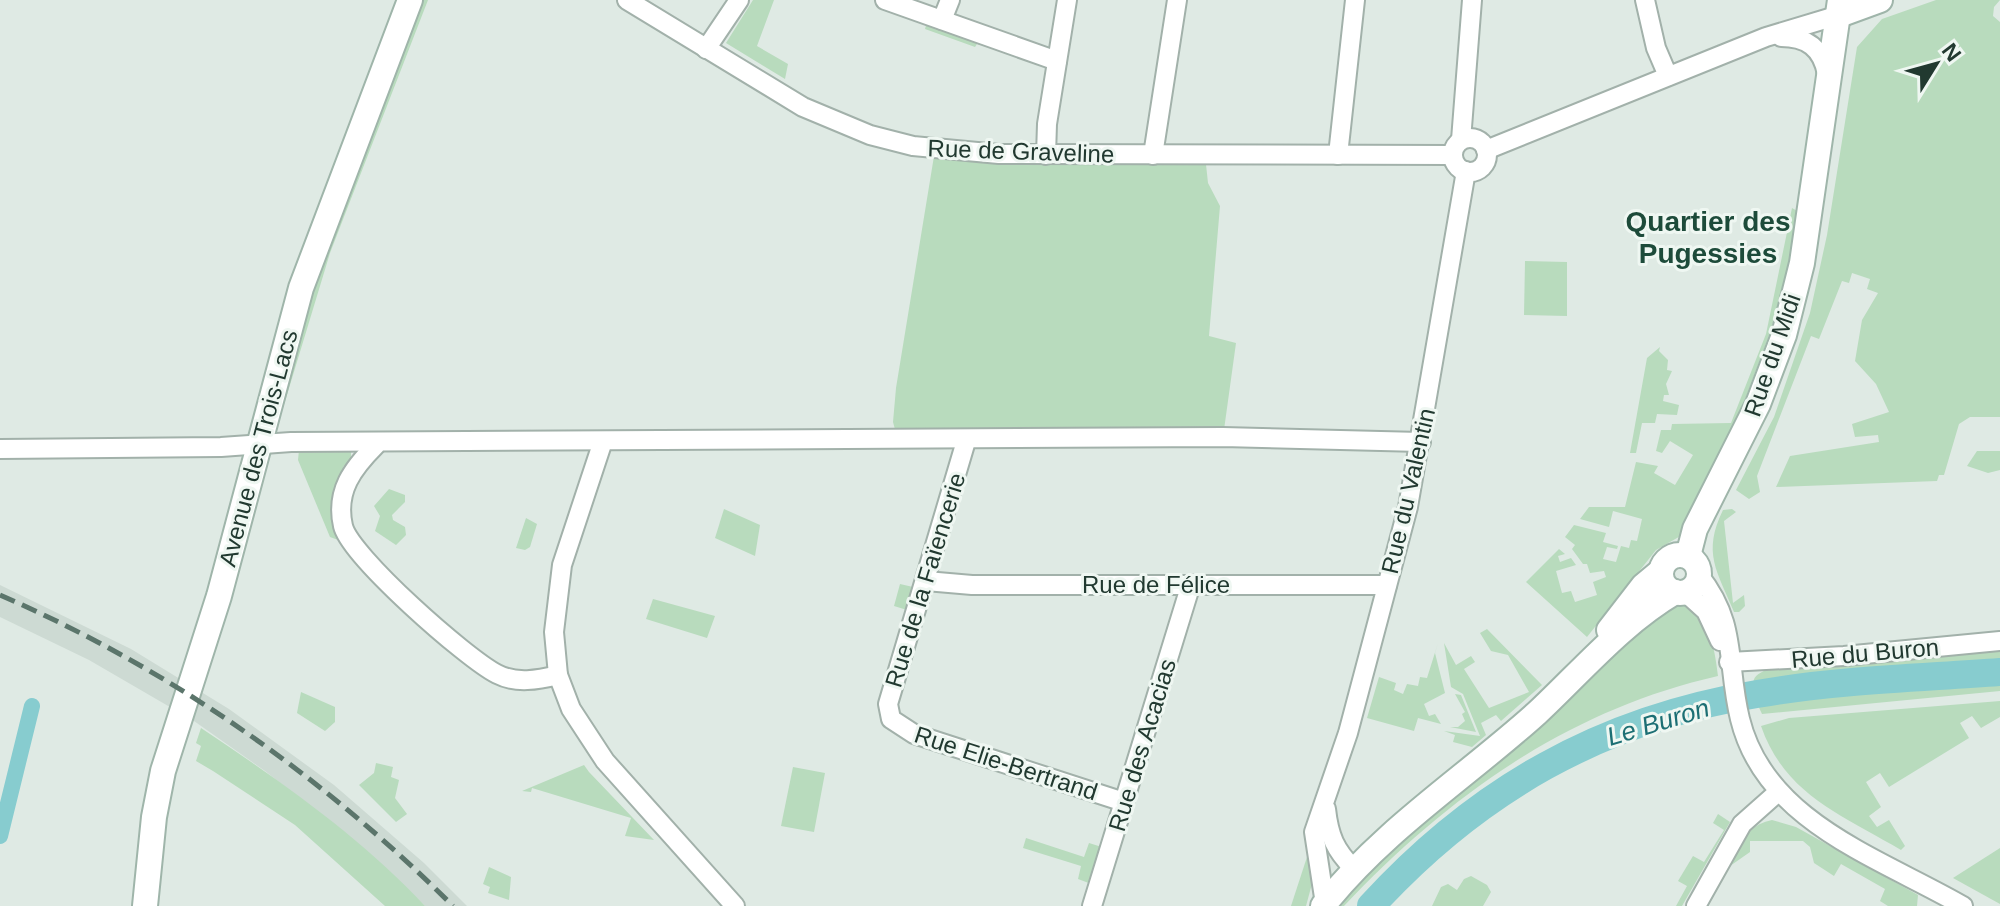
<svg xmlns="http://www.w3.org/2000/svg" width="2000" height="906" font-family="Helvetica,sans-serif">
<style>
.built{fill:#cddad3}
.green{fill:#b8dbbd}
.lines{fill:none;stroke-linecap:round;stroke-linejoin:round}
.canal{stroke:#87cccf;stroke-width:16}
.river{stroke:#87cccf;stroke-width:28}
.street-casing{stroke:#a2b1aa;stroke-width:22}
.secondary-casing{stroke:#9fb5aa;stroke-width:28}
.street{stroke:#fff;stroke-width:18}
.secondary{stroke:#fff;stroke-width:24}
.rail{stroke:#5b756b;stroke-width:5;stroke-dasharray:16 8;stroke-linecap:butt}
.labels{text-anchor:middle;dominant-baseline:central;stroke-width:6;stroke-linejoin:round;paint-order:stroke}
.street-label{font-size:24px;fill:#213930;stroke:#eff7f2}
.water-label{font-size:26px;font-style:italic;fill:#1c6f74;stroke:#eff7f2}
.quarter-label{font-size:28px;font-weight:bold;fill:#1d4b3a;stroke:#eff7f2}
</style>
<rect width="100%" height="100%" fill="#dfeae4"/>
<path class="built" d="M 0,585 L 131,649 L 229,709 L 334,785 L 424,863 L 467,906 L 425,906 L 369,853 L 265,771 L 194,721 L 89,660 L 0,617 Z"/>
<g class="green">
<path d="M 421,0 L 428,0 L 330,253 L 283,408 L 278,406 L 316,271 Z"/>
<path d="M 753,0 L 774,0 L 757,46 L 788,64 L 785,79 L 726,43 Z"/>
<path d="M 1936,0 L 2000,0 L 1994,7 L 1993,16 L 2000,22 L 2000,417 L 1970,417 L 1959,424 L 1944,475 L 1939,475 L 1937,481 L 1776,487 L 1790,456 L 1879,442 L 1878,435 L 1855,437 L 1852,424 L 1889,412 L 1876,384 L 1855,361 L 1862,320 L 1878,293 L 1867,289 L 1870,279 L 1852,273 L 1849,283 L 1842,281 L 1819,339 L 1811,336 L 1757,476 L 1760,492 L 1749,499 L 1736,490 L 1774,417 L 1810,313 L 1827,235 L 1857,47 L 1882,19 Z"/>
<path d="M 927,22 L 999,49 L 977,44 L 975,47 L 925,29 Z"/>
<path d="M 935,150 L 1205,155 L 1208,183 L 1220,206 L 1209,336 L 1236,343 L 1223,437 L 897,437 L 893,422 L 896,388 Z"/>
<path d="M 1792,208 L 1799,212 L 1788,270 L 1770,333 L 1738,418 L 1684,534 L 1656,550 L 1587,637 L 1526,582 L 1559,549 L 1565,554 L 1558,556 L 1560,562 L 1571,558 L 1576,565 L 1556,571 L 1562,593 L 1571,591 L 1575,602 L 1597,595 L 1593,582 L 1606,577 L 1604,571 L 1590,573 L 1587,564 L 1583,564 L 1572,549 L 1575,545 L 1565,537 L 1574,525 L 1606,533 L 1603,542 L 1618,546 L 1617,549 L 1607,547 L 1603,559 L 1616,562 L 1621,546 L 1629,548 L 1631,540 L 1637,541 L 1642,519 L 1613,511 L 1609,527 L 1580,519 L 1589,507 L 1625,507 L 1636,462 L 1658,466 L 1654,473 L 1675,485 L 1693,455 L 1670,441 L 1662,453 L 1656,451 L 1661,430 L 1671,430 L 1672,424 L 1731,423 L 1766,334 Z"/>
<path d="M 1525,261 L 1567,262 L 1567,316 L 1524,315 Z"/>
<path d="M 1660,347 L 1659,351 L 1668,360 L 1667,370 L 1672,371 L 1666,384 L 1669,395 L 1664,395 L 1663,401 L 1679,405 L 1677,415 L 1657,414 L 1655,423 L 1642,423 L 1636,453 L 1630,453 L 1647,358 Z"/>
<path d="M 299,450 L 351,450 L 351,460 L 343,467 L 341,541 L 330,537 L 298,460 Z"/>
<path d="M 1977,451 L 2000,451 L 2000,470 L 1988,473 L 1967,466 Z"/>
<path d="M 389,489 L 405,495 L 405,502 L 392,515 L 393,520 L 405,527 L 406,535 L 396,545 L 375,531 L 380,516 L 374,506 Z"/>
<path d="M 724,509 L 760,525 L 755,556 L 715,538 Z"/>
<path d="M 1732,509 L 1736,512 L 1724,521 L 1733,603 L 1744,595 L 1745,606 L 1739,612 L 1734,612 C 1717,571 1702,553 1723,510 Z"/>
<path d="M 526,518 L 537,524 L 530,547 L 525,550 L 516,548 Z"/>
<path d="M 900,584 L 913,587 L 907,610 L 894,606 Z"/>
<path d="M 653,599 L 715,616 L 707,638 L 646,619 Z"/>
<path d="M 1678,603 C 1709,607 1715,651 1718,676 C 1568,710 1448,796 1344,906 L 1339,906 L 1389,853 L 1555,713 L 1626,639 Z"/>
<path d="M 1487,629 L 1542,685 L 1501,721 L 1496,715 L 1481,723 L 1486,735 L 1472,747 L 1453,742 L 1455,735 L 1444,731 L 1480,736 L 1463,694 L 1451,687 L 1444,643 L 1456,665 L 1471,656 L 1475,662 L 1464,669 L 1489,708 L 1529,692 L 1508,655 L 1491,651 L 1480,633 Z"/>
<path d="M 1438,643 L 1435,653 L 1445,693 L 1424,704 L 1429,716 L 1435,714 L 1441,724 L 1418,718 L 1414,731 L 1367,718 L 1379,677 L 1396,683 L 1394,690 L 1403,694 L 1407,684 L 1418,686 L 1420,677 L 1427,678 Z"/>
<path d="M 2000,648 L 2000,666 L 1754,689 C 1751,674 1759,675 1770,667 Z"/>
<path d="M 2000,679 L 2000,691 L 1762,714 L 1756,701 Z"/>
<path d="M 301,692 L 335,707 L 335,722 L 325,731 L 297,713 Z"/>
<path d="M 1455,694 L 1461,695 L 1476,732 L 1450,727 L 1458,727 L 1465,721 L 1462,714 L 1465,712 Z"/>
<path d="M 2000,701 L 2000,717 L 1981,728 L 1972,716 L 1960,723 L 1969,738 L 1889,787 L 1880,773 L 1866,782 L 1881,807 L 1869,816 L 1877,827 L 1889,820 L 1905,846 L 1901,850 C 1842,815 1785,795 1761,726 L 1789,718 Z"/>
<path d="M 201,728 C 279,780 361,837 425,906 L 385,906 L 295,825 L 213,771 L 196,761 L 201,746 L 196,743 Z"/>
<path d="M 376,763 L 393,767 L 391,777 L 399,780 L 395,798 L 407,814 L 396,822 L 359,785 L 374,773 Z"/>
<path d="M 584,765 L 589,772 L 654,840 L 625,836 L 631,818 L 532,788 L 531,792 L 522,791 Z"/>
<path d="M 793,767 L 825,773 L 814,832 L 781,826 Z"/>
<path d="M 1718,814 L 1730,822 L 1682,906 L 1676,906 L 1687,886 L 1678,881 L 1693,856 L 1704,862 L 1724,830 L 1713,823 Z"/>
<path d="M 1772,820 L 1796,827 L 1918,895 L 1917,906 L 1888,906 L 1880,901 L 1885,889 L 1841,864 L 1834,876 L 1814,863 L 1810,847 L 1803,841 L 1750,841 L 1750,852 L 1730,866 L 1708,906 L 1704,906 C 1720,877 1736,826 1772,820 Z"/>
<path d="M 1026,838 L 1084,857 L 1089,843 L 1105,848 L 1094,885 L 1078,879 L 1081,866 L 1023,848 Z"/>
<path d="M 2000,848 L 2000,904 L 1953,878 Z"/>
<path d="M 1307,857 L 1313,880 L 1306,906 L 1291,906 Z"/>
<path d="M 489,867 L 511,877 L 509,900 L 488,893 L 490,887 L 483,884 Z"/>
<path d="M 1471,876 L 1487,885 L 1491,892 L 1483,906 L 1432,906 L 1441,887 L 1448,884 L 1457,890 L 1464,879 Z"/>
</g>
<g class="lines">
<path class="canal" d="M 0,836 L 32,706"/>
<path class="river" d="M 1371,906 C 1477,790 1602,719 1757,694 C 1837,680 1920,678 2000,672"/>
<g class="street-casing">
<g id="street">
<path d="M 627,0 L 803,107 L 870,135 L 913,146 L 999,154 L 1453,155"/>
<path d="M 885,0 L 1057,61"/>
<path d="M 1645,0 L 1656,48 L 1668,76"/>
<path d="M 942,20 L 950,0"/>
<path d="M 1781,37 C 1807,37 1822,48 1827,74"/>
<path d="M 706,49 L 739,0"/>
<circle cx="1470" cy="155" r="17"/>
<path d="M 1461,140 L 1472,0"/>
<path d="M 1486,150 L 1766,37 L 1839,15"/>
<path d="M 1046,155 L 1047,124 L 1067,0"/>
<path d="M 1153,155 L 1177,0"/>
<path d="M 1338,155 L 1355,0"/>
<path d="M 966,441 L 888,704 L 891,719 L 914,734 L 1124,802"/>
<path d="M 602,444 L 562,565 L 554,632 L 558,675 L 571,709 L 605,761 L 735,906"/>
<path d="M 376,445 C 353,468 335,491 343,526 C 350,556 467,659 497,674 C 516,684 538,680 558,675"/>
<path d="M 0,449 L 221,447 L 291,442 L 1223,437 L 1421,442"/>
<path d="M 1699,575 C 1738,624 1726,662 1740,719 C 1765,822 1880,858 1963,906"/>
<path d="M 926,581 L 972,585 L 1387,585"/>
<path d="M 1685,592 L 1706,611 L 1720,641"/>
<path d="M 1729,662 L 1844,656 L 2000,641"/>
<path d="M 1326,809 C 1329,836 1335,850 1354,869"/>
<path d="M 1325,904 L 1314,832 L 1348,733 L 1408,507 L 1466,171"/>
<path d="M 1092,906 L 1191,584"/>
<path d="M 1696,906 L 1742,824 L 1777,793"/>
</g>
</g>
<g class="secondary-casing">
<g id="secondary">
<path d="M 1839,15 L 1880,0"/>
<circle cx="1680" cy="574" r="19"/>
<path d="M 1688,556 L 1695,529 L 1758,404 L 1784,335 L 1802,263 L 1840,0"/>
<path d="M 1609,630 L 1643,586 L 1661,571"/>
<path d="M 145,906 L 154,817 L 163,771 L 219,596 L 301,288 L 410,0"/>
<path d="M 1323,906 C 1383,830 1466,777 1537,713 C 1582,671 1621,624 1675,592"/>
</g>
</g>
<use href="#street" class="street"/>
<use href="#secondary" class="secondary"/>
<path class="rail" d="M 0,595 C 170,669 322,775 453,906"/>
</g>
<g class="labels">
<g class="street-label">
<text transform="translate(1021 151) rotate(2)">Rue de Graveline</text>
<text transform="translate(1772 355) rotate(-71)">Rue du Midi</text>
<text transform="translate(258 448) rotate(-75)">Avenue des Trois-Lacs</text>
<text transform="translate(1408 491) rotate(-77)">Rue du Valentin</text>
<text transform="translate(925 580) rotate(-73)">Rue de la Faïencerie</text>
<text x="1156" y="584">Rue de Félice</text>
<text transform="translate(1865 653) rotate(-5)">Rue du Buron</text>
<text transform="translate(1142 745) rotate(-73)">Rue des Acacias</text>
<text transform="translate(1006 763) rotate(18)">Rue Elie-Bertrand</text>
</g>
<g class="water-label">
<text transform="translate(1658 722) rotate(-17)">Le Buron</text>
</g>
<g class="quarter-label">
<text x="1708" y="221">Quartier des<tspan x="1708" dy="32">Pugessies</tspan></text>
</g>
</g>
<g transform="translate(1936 64) rotate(53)" stroke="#eff7f2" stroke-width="6" paint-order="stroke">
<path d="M0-6L14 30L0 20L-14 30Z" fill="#213930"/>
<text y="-12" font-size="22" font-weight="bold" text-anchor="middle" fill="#213930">N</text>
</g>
</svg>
